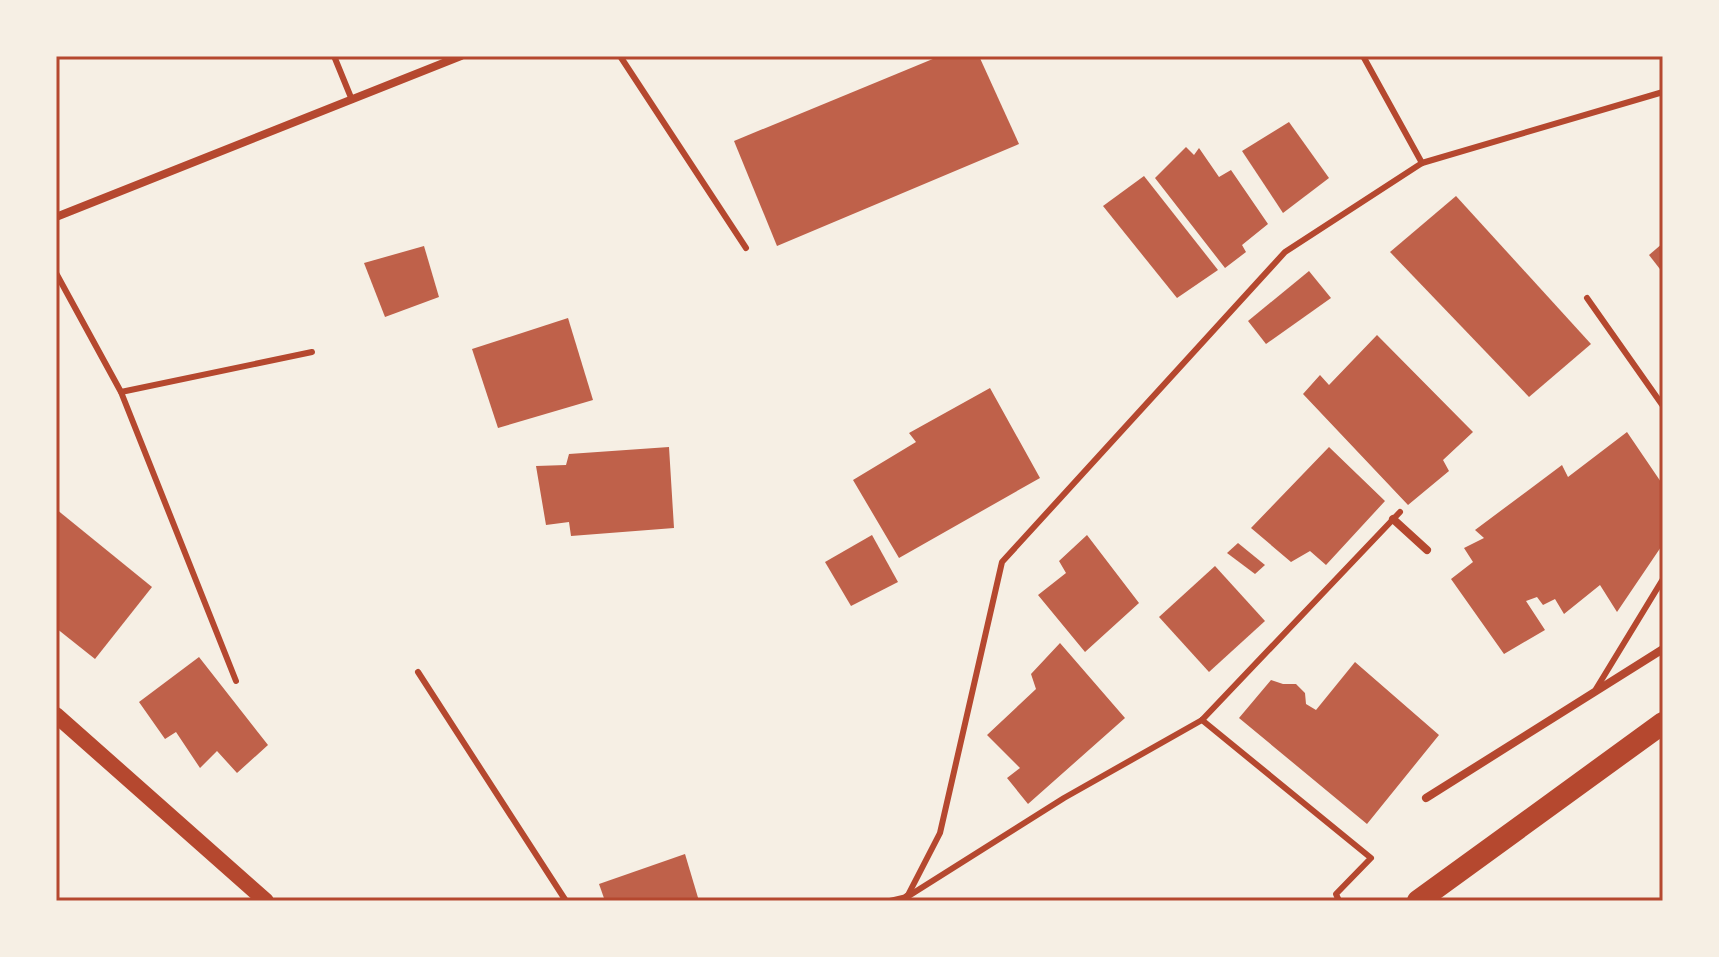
<svg xmlns="http://www.w3.org/2000/svg" width="1719" height="957" font-family="'Titillium Web',sans-serif">
<style>
.building{fill:#bf614a}
.lines{fill:none;stroke-linecap:round;stroke-linejoin:round}
.service{stroke:#b5482f;stroke-width:6}
.minor{stroke:#b5482f;stroke-width:8}
.secondary{stroke:#b5482f;stroke-width:16}
.trunk{stroke:#b5482f;stroke-width:22}
.neatline{fill:none;stroke:#b5482f;stroke-width:3}
</style>
<rect width="100%" height="100%" fill="#f6efe4"/>
<g class="building">
<path d="M 940,56 L 979,56 L 1019,144 L 777,246 L 734,141 Z"/>
<path d="M 1289,122 L 1329,178 L 1283,213 L 1242,151 Z"/>
<path d="M 1186,147 L 1194,155 L 1199,148 L 1219,177 L 1231,170 L 1268,224 L 1242,245 L 1246,252 L 1225,268 L 1155,178 Z"/>
<path d="M 1144,176 L 1218,270 L 1177,298 L 1103,206 Z"/>
<path d="M 1456,196 L 1591,344 L 1529,397 L 1390,252 Z"/>
<path d="M 1663,243 L 1663,273 L 1649,255 Z"/>
<path d="M 424,246 L 439,297 L 385,317 L 364,263 Z"/>
<path d="M 1309,271 L 1331,298 L 1266,344 L 1248,321 Z"/>
<path d="M 568,318 L 593,400 L 498,428 L 472,349 Z"/>
<path d="M 1377,335 L 1473,432 L 1443,460 L 1449,471 L 1408,505 L 1303,394 L 1320,375 L 1329,385 Z"/>
<path d="M 990,388 L 1040,478 L 899,558 L 853,480 L 916,442 L 909,433 Z"/>
<path d="M 1627,432 L 1663,485 L 1663,544 L 1617,612 L 1600,585 L 1564,614 L 1555,599 L 1543,605 L 1537,597 L 1526,601 L 1545,630 L 1504,654 L 1451,579 L 1473,562 L 1464,548 L 1484,538 L 1475,530 L 1562,465 L 1568,477 Z"/>
<path d="M 669,447 L 674,528 L 571,536 L 569,522 L 546,525 L 536,466 L 566,465 L 569,454 Z"/>
<path d="M 1329,447 L 1385,501 L 1326,565 L 1310,551 L 1291,562 L 1251,528 Z"/>
<path d="M 56,509 L 152,587 L 95,659 L 56,628 Z"/>
<path d="M 872,535 L 898,582 L 851,606 L 825,562 Z"/>
<path d="M 1087,535 L 1139,603 L 1085,652 L 1038,595 L 1066,573 L 1059,561 Z"/>
<path d="M 1238,543 L 1265,565 L 1255,574 L 1227,553 Z"/>
<path d="M 1215,566 L 1265,621 L 1209,672 L 1159,617 Z"/>
<path d="M 1060,643 L 1125,718 L 1028,804 L 1007,778 L 1020,768 L 987,735 L 1036,689 L 1031,674 Z"/>
<path d="M 199,657 L 268,745 L 237,773 L 217,751 L 200,768 L 176,732 L 165,739 L 139,702 Z"/>
<path d="M 1355,662 L 1439,735 L 1367,824 L 1239,718 L 1271,680 L 1283,684 L 1296,684 L 1305,693 L 1306,704 L 1316,710 Z"/>
<path d="M 685,854 L 699,901 L 605,901 L 599,884 Z"/>
</g>
<g class="lines">
<g class="service">
<path d="M 334,56 L 352,100"/>
<path d="M 620,56 L 746,248"/>
<path d="M 1363,56 L 1422,163"/>
<path d="M 56,273 L 121,392 L 236,681"/>
<path d="M 1587,298 L 1663,406"/>
<path d="M 121,392 L 312,352"/>
<path d="M 418,672 L 566,901"/>
<path d="M 1596,689 L 1663,579"/>
<path d="M 1202,720 L 1371,858 L 1336,894 L 1339,901"/>
<path d="M 907,897 L 940,833 L 1002,562 L 1285,252 L 1422,163 L 1663,92"/>
<path d="M 890,901 L 907,897 L 1064,798 L 1202,720 L 1400,512"/>
</g>
<g class="minor">
<path d="M 56,217 L 461,56"/>
<path d="M 1393,519 L 1427,550"/>
<path d="M 1426,798 L 1663,649"/>
<path d="M 904,901 L 907,897"/>
</g>
<path class="secondary" d="M 56,715 L 266,901"/>
<path class="trunk" d="M 1418,901 L 1663,723"/>
</g>
<rect width="1719" height="957" fill="none" stroke="#f6efe4" stroke-width="116"/>
<rect x="58" y="58" width="1603" height="841" class="neatline"/>
</svg>
